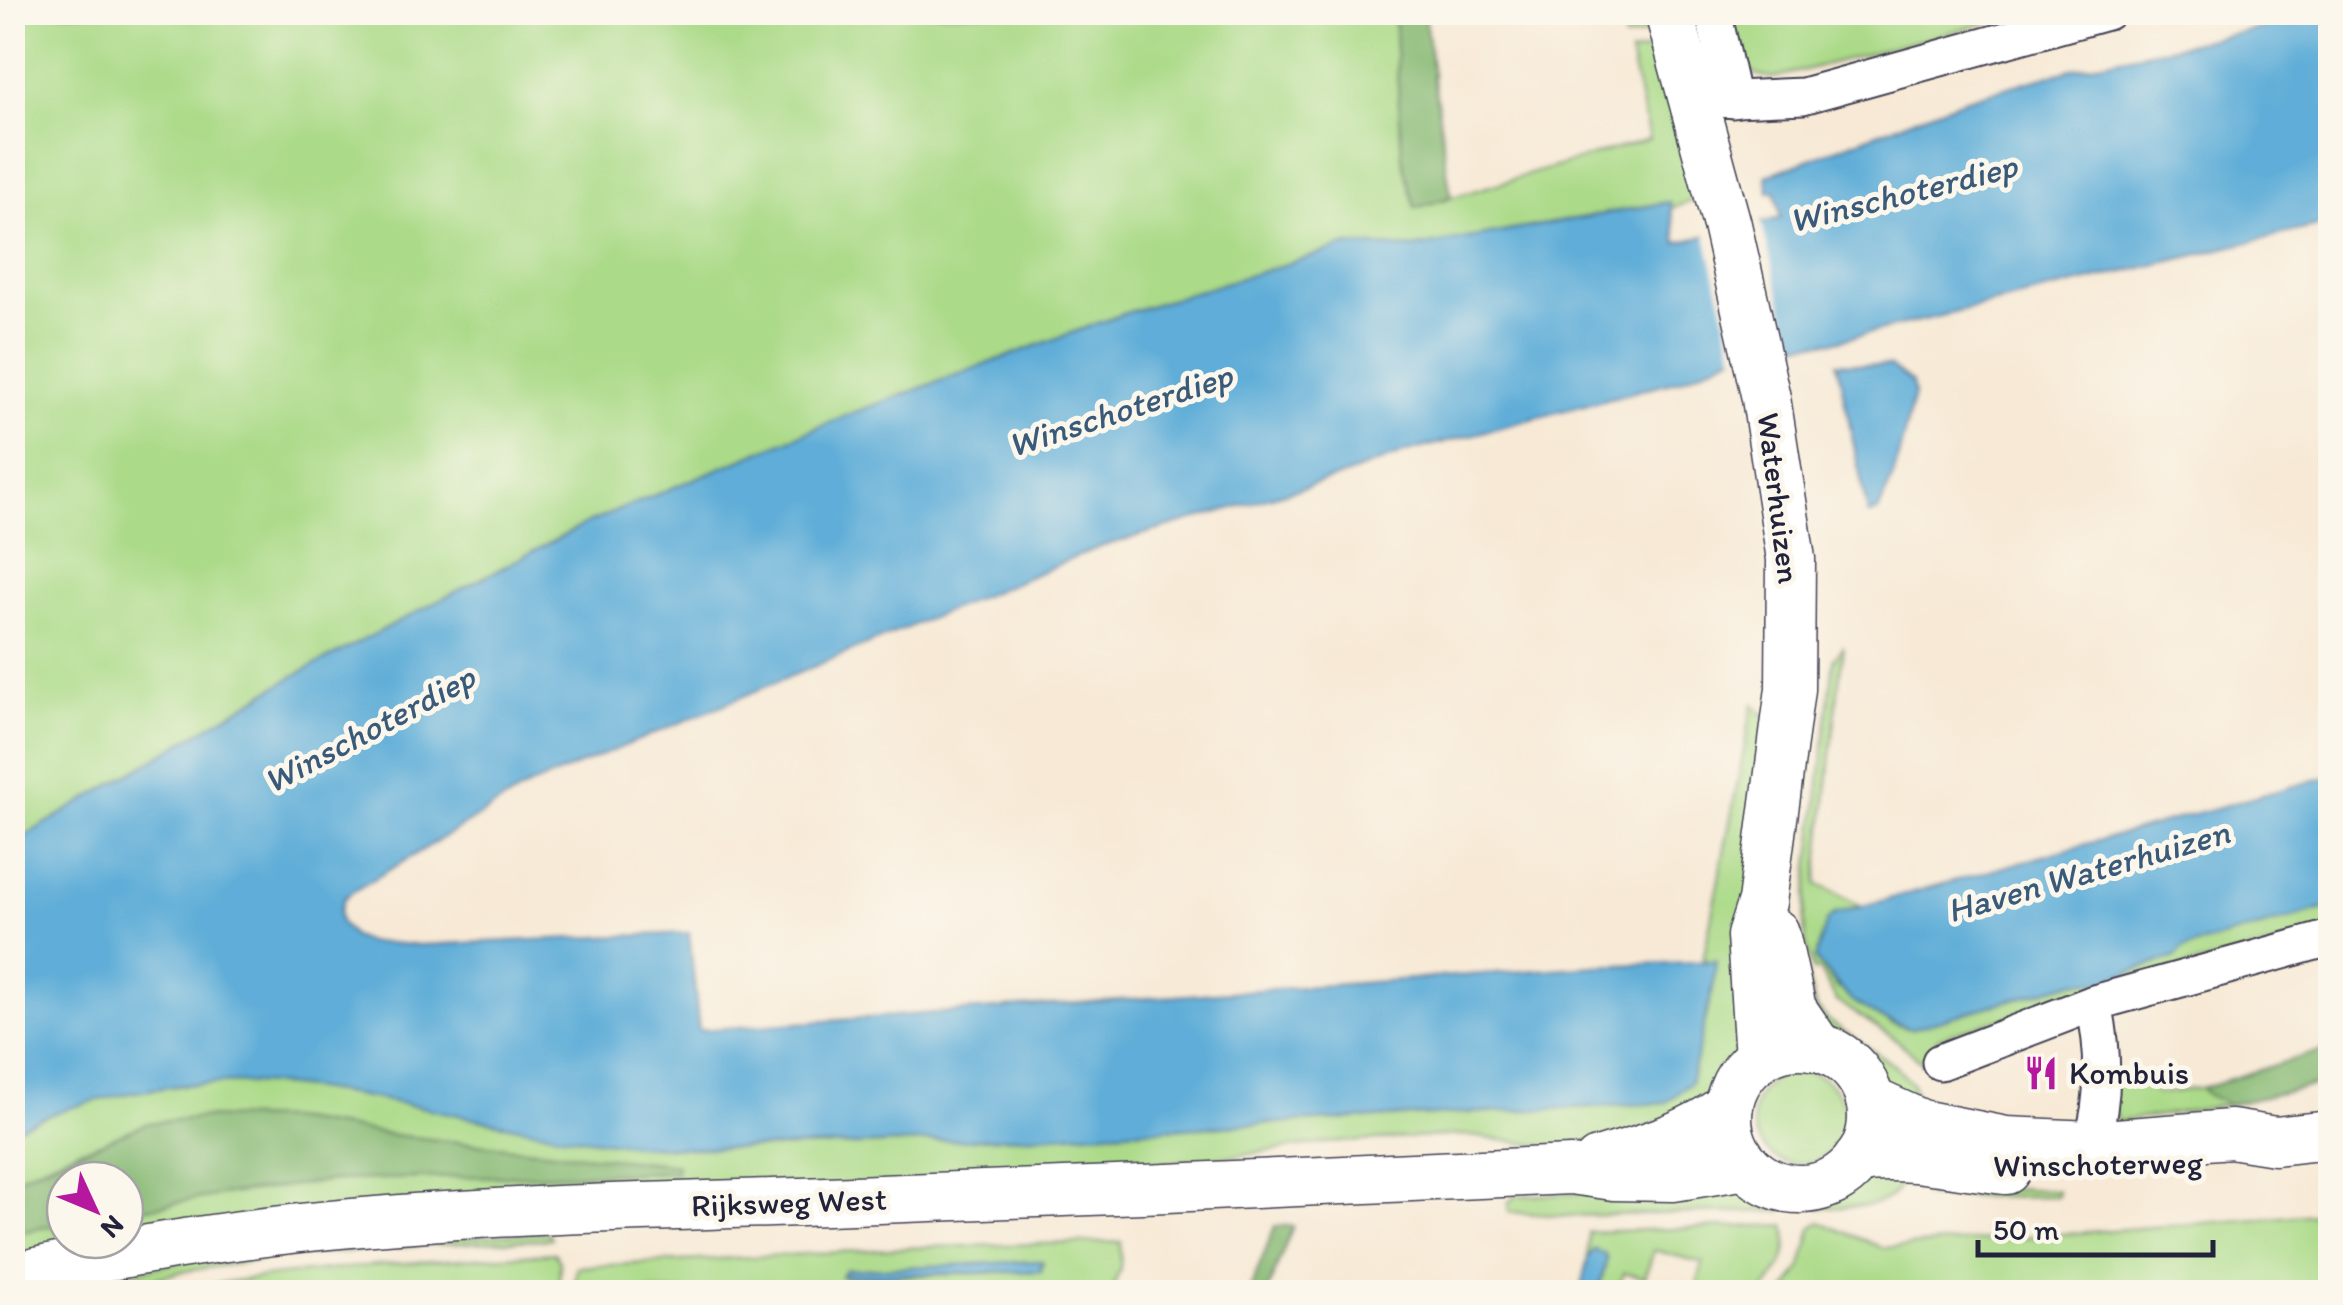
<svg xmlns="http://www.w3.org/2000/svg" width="2343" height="1305" font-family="Itim,sans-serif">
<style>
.green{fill:#abda88;stroke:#667e62;stroke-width:2.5;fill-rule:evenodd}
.forest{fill:#88ba74;stroke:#556e58;stroke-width:2.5}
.water{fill:#5eadd8;stroke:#40688a;stroke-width:2.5}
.pier{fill:#f7e9d5}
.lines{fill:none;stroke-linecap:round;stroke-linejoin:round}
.street-casing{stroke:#424052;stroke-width:39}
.secondary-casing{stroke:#424052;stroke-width:51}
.street{stroke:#fff;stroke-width:35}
.secondary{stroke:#fff;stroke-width:48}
.labels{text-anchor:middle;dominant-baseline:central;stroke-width:10;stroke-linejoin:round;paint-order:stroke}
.street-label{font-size:32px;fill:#22223b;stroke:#fbf7ec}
.poi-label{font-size:32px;fill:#22223b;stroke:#fbf7ec;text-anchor:start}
.water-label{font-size:35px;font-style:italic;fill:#3a5a7a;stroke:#fbf7ec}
</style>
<rect width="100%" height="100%" fill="#fbf7ec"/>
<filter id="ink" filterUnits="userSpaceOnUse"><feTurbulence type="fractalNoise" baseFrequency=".01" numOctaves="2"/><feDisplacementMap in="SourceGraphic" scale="20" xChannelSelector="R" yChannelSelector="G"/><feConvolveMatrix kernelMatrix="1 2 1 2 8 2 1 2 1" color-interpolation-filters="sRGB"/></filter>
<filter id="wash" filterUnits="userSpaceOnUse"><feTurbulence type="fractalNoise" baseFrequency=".0048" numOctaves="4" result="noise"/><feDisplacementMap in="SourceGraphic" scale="40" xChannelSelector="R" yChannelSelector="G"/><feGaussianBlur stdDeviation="2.25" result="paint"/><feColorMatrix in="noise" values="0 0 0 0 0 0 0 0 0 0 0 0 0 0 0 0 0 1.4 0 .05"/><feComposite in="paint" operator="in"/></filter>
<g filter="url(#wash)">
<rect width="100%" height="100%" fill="#f7e9d5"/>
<g class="green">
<path d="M 12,13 L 1394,13 L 1402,157 L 1416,208 L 1649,139 L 1630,54 L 1651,49 L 1665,56 L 1699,199 L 1671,208 L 1669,202 L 1413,248 L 1349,245 L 1126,313 L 850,414 L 588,523 L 294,676 L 13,843 Z"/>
<path d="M 1618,13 L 1654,13 L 1656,23 L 1649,32 L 1625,39 Z"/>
<path d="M 1727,13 L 2025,13 L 1774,78 C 1731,74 1735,48 1727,13 Z"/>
<path d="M 1843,646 L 1817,884 L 1860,905 C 1819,919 1830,923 1815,959 L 1837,987 L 1891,1023 L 1910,1029 L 2077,981 L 2099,982 L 2176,957 L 2182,949 L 2330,907 L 2330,931 L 2134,980 L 1956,1032 L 1937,1039 L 1939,1057 L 1923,1063 L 1898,1041 L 1837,1001 L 1819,970 L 1813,971 L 1805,940 L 1804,920 L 1834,659 Z"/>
<path d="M 1819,661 L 1815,724 L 1791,916 L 1815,1006 L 1828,1020 L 1895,1066 L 1912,1084 L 1918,1103 L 1888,1088 L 1865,1056 L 1820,1023 L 1783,929 L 1784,882 L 1810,676 Z"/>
<path d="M 1753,704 L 1766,717 L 1737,1052 L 1707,1105 L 1609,1142 L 1560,1148 L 1463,1135 L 1326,1143 L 1228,1157 L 1009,1177 L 125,1235 L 125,1212 L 213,1196 L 334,1180 L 676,1172 L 677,1165 L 401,1136 L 291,1119 L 79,1149 L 13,1179 L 12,1130 C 84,1097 179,1079 257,1083 C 405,1092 546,1146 695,1148 C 832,1149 969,1139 1105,1132 C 1292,1122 1479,1114 1665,1103 L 1690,1083 L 1713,988 L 1715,962 L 1703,960 Z"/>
<circle cx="1799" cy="1118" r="46"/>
<path d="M 2114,1080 L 2149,1082 L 2157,1094 L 2201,1088 L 2208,1095 L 2229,1105 L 2117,1122 L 2116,1114 L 2107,1114 Z"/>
<path d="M 1906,1168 C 1896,1215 1858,1205 1819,1208 L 1818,1204 L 1864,1178 Z"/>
<path d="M 1729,1181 L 1782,1203 L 1782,1211 L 1566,1216 L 1509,1212 L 1508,1203 L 1515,1196 L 1644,1191 Z"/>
<path d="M 1919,1182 L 2058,1191 L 2057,1196 L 1929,1197 L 1923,1193 Z"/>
<path d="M 2330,1213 L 2330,1292 L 1785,1292 L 1802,1266 L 1812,1228 L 1820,1222 L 1883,1248 Z"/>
<path d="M 65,1223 L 65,1240 L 99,1240 L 13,1260 L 12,1234 Z"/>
<path d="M 1785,1225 C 1793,1253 1780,1270 1764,1292 L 1695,1292 L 1703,1263 L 1654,1250 L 1645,1278 L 1624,1273 L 1618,1292 L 1598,1292 L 1607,1259 L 1594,1250 L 1588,1257 L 1588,1232 Z"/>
<path d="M 548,1232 L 551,1239 L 423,1245 L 274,1258 L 180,1272 L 103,1292 L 34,1292 L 224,1253 Z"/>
<path d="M 1121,1242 L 1120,1269 L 1111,1292 L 576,1292 L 574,1289 L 577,1267 L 925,1247 ZM 1040,1261 L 1043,1262 L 1041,1271 L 844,1278 L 845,1270 Z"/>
<path d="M 555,1253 L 560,1262 L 559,1292 L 164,1292 C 293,1269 423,1261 555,1253 Z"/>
</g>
<g class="forest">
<path d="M 1394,13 L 1424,13 L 1451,197 L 1415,208 L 1402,157 Z"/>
<path d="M 2330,1048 L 2330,1085 L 2311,1086 L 2229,1105 L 2208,1095 L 2201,1088 Z"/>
<path d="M 206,1117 L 291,1119 L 401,1136 L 677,1165 L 676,1172 L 334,1180 L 213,1196 L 125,1212 L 125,1180 L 65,1180 L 65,1223 L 13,1234 L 13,1179 L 148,1123 Z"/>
<path d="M 1275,1226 L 1293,1226 L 1267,1292 L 1249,1292 Z"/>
</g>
<g class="water">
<path d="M 2330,13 L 2330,223 L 1836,341 L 1797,344 L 1793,341 L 1734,355 L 1682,379 L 1407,452 L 1336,478 L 1100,547 L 531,785 L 354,891 L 344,898 L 339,913 L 341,923 L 353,936 L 367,942 L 419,945 L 689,933 L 699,1030 L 1595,966 L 1716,961 L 1713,988 L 1690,1083 L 1665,1103 C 1479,1114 1292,1122 1105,1132 C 969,1139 832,1149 695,1148 C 546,1146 405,1093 257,1083 C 179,1079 84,1097 13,1130 L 13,843 L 294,676 L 588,523 L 850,414 L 1126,313 L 1349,245 L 1413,248 L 1670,202 L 1677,243 L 1781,218 L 1775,191 L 1769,192 L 1766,176 L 1963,100 L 2075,68 Z"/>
<path d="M 1837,363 L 1890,366 L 1912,383 L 1914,395 L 1893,477 L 1878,512 L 1868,514 Z"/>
<path d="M 2330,776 L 2330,907 L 2182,949 L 2176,957 L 2099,982 L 2077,981 L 1910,1029 L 1877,1016 L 1851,1000 L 1815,959 L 1827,921 L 1835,914 Z"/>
<path d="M 1594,1250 L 1604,1253 L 1607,1259 L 1598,1292 L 1580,1292 L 1588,1257 Z"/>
<path d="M 1041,1261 L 1041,1271 L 841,1276 L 845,1270 Z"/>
</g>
<path class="pier" d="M 1760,218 L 1792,343 L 1734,356 L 1705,231 Z"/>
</g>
<g filter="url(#ink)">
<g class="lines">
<g class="street-casing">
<g id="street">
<path d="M 1713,12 L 1733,100"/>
<path d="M 1692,101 L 1803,96 L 2107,12"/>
<path d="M 1940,1062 L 2094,1003 L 2330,938"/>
<path d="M 2091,1145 C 2106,1098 2104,1050 2094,1003"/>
</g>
</g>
<g class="secondary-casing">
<g id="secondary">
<path d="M 1669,12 L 1727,225 L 1766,398 L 1791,559 L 1790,689 L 1762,902 L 1751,936 L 1759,1058"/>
<path d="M 1775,933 L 1792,1009 L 1818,1047"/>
<circle cx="1800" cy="1117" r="72"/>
<path d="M 1870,1101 L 1921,1124 L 2006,1141 L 2091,1145 L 2231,1134 L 2275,1141 L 2330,1135"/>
<path d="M 1858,1159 C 1908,1152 1956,1165 2006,1170"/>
<path d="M 1598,1162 C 1644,1148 1690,1136 1729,1106"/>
<path d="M 12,1278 C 271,1212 536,1211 801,1202 C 1058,1193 1314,1182 1571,1170 L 1614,1176 L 1673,1177 L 1746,1165"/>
</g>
</g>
<use href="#street" class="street"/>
<use href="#secondary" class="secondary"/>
</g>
</g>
<defs>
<g id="restaurant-bare" transform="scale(2.7)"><path d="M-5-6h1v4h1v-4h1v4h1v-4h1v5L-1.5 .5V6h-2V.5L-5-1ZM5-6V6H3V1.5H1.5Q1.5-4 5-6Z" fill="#b5179e" stroke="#fbf7ec" stroke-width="2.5" paint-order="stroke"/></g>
</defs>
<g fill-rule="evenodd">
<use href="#restaurant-bare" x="2041" y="1073"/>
</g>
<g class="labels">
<g class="street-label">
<text transform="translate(1779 498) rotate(83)">Waterhuizen</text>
<text transform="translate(2098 1164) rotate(-1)">Winschoterweg</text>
<text transform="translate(789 1202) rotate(-2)">Rijksweg West</text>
</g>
<g class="poi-label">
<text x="2069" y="1073">Kombuis</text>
</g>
<g class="water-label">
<text transform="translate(1903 193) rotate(-14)">Winschoterdiep</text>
<text transform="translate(1120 410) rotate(-18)">Winschoterdiep</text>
<text transform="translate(369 729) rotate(-28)">Winschoterdiep</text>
<text transform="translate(2088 871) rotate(-16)">Haven Waterhuizen</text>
</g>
</g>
<rect width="2343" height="1305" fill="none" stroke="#fbf7ec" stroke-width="50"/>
<g transform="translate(95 1210) rotate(134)"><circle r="48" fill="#fbf7ec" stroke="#a4a2a5" stroke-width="2.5"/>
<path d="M0-8L18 38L0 25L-18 38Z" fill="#b5179e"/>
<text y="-15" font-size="28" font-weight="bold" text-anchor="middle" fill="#22223b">N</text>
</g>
<path d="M1978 1240v15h235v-15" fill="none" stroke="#22223b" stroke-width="5"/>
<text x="1993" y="1240" font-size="30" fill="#22223b" stroke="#fbf7ec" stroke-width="8" paint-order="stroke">50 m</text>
</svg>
